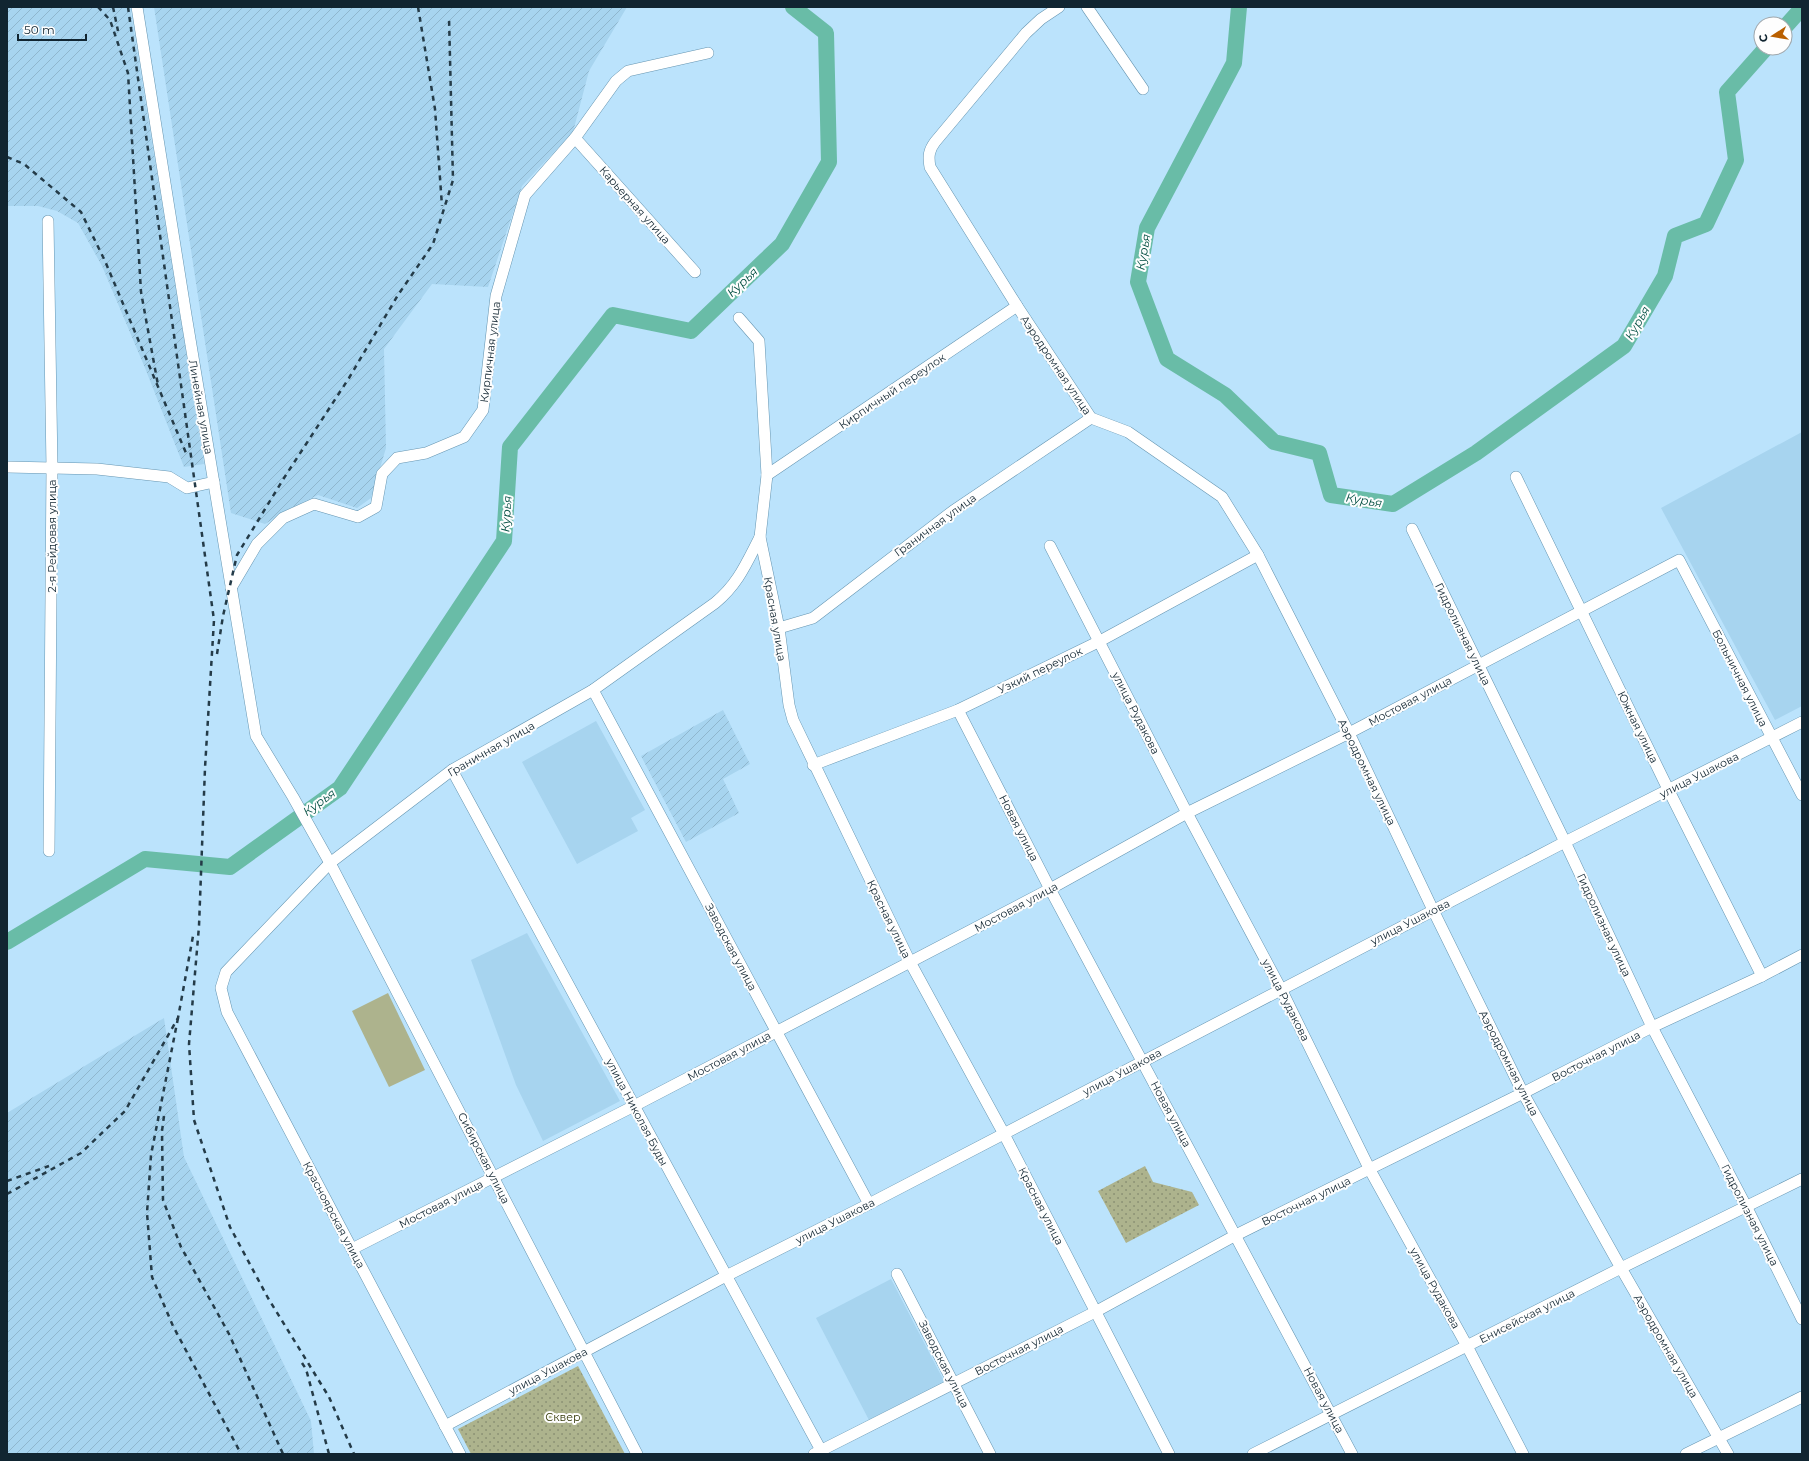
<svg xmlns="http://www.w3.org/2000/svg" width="1809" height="1461" font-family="Montserrat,sans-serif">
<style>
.built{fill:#a7d4ef}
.industrial{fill:url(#industrial-furrows)}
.grass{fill:url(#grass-dots)}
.pitch{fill:#adb38d}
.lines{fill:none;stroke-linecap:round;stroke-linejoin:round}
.river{stroke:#69bca7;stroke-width:16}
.minor-casing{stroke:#6595b1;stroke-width:12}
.minor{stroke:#fff;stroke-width:11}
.rail{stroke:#243b48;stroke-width:2.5;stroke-dasharray:5 5;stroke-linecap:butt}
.labels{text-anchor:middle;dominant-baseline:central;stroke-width:4;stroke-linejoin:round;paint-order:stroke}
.street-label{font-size:11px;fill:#112531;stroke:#fefefe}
.park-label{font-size:11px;fill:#2f3400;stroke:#fefefe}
.water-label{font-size:12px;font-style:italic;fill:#024e41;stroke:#fefefe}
</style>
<defs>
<pattern id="industrial-furrows" width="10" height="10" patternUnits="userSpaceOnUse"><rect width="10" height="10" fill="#a7d4ef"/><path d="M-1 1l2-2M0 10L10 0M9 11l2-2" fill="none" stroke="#8fb6cd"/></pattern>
<pattern id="grass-dots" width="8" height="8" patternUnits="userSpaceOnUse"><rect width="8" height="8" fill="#adb38d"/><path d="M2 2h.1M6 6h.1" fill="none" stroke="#8b9174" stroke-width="1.8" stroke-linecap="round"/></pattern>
</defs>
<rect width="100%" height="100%" fill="#bbe3fc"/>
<g class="built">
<path d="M 1802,432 L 1802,706 L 1775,720 L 1661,508 Z"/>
<path d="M 596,721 L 645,810 L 631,818 L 638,831 L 577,864 L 522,762 Z"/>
<path d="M 527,933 L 620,1101 L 543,1141 L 516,1085 L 471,960 Z"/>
<path d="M 891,1279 L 945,1383 L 870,1422 L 816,1318 Z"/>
</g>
<g class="industrial">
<path d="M 7,7 L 130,7 L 204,464 L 184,467 L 145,368 L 102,266 L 78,223 L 57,211 L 38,206 L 7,206 Z"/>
<path d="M 154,7 L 627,7 L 589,71 L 573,132 L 522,186 L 488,287 L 432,284 L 384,349 L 386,448 L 371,498 L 357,508 L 318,495 L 289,509 L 265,524 L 231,513 Z"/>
<path d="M 723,710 L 750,764 L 723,779 L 739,813 L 686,842 L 641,756 Z"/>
<path d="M 164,1018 L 184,1157 L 311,1421 L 314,1454 L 7,1454 L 7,1113 Z"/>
</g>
<g class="grass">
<path d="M 1145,1166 L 1153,1182 L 1192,1192 L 1199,1205 L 1126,1243 L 1098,1191 Z"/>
<path d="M 578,1366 L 625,1454 L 471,1454 L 458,1429 Z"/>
</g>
<path class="pitch" d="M 388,993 L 425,1070 L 389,1087 L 352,1011 Z"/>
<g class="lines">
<g class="river">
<path d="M 1239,7 L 1234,63 L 1147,228 L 1138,282 L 1167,359 L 1225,395 L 1274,442 L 1319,453 L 1331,495 L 1393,504 L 1476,453 L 1624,346 L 1665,276 L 1675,236 L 1706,224 L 1736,160 L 1727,92 L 1766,48"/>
<path d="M 1785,27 L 1802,8"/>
<path d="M 7,942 L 145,859 L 230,867 L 340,788 L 504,541 L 510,447 L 613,315 L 691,331 L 782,244 L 829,162 L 826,33 L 793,7"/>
</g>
<g class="minor-casing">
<g id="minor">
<path d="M 137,7 L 186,315 L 256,736 L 293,797 L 330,863 L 637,1454"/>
<path d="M 1059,7 L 1041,19 L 1026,33 L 935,142 C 929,150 928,156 930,167 L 1017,306 L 1091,418 L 1128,432 L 1222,497 L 1258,555 L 1349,733 L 1433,910 L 1523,1093 L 1621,1268 L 1728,1454"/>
<path d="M 1087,7 L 1143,89"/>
<path d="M 575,138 L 695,272"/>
<path d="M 48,221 L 52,468 L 49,851"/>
<path d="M 739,318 L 759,341 L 767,475 L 760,537 L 779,628 L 789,705 L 793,720 L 910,962 L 1004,1134 L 1169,1454"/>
<path d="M 7,467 L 97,469 L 169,477 L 187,488 L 214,482"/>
<path d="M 767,475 L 1017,306"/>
<path d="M 1516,477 L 1669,791 L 1762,976"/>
<path d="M 1412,529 L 1565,842 L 1652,1027 L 1746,1206 L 1802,1319"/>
<path d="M 1050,546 L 1187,813 L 1281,989 L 1370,1170 L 1467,1346 L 1523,1454"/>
<path d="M 231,588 L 257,544 L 283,518 L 314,504 L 358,517 L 376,507 L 382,474 L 397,458 L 426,453 L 464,437 L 483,410 L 496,296 L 525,195 L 575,138 L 616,81 L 628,71 L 708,53"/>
<path d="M 779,628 L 813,618 L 953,511 L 1091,418"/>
<path d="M 593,690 L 869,1204"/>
<path d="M 958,710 L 1050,889 L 1352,1454"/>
<path d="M 813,765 L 958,710 L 1100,641 L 1258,555"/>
<path d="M 452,770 L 823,1454"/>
<path d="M 352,1249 L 634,1106 L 1050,889 L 1187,813 L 1349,733 L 1679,560 L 1802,795"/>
<path d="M 897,1274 L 990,1454"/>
<path d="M 445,1426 L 726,1276 L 869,1204 L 1565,842 L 1802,722"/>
<path d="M 460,1454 L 227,1012 L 221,988 L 226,972 L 330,863 L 452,770 L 593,690 L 715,603 C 738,584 746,564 760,537"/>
<path d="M 814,1454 L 1095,1312 L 1236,1235 L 1523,1093 L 1652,1027 L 1762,976 L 1802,955"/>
<path d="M 1253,1454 L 1621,1268 L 1802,1179"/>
<path d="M 1686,1454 L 1802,1397"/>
</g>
</g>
<use href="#minor" class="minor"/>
<g class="rail">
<path d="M 98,7 L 110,20 L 128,73 L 141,292 L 158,385"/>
<path d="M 113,7 L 118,31"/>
<path d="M 128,7 L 214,620 L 205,768 L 199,926 L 189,1044 L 194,1120 L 230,1227 L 268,1298 L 329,1397 L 354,1454"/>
<path d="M 418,7 L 435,109 L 442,206"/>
<path d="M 7,157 L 24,164 L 81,212 L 105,261 L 186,453"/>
<path d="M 217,654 L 223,616 L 237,555 L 284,478 L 349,378 L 398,295 L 433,244 L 453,180 L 449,17"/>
<path d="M 178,1018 L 151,1155 L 147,1213 L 152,1277 L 173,1326 L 239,1450"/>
<path d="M 164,1116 L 162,1131 L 163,1200 L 181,1247 L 229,1334 L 283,1454"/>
<path d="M 7,1181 L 49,1166"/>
<path d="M 7,1194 L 81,1153 L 125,1111 L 178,1018 L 193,936"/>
<path d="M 302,1363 L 306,1369 L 329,1454"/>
</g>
</g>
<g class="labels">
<g class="street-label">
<text transform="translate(635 205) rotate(48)">Карьерная улица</text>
<text transform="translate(490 352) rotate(-83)">Кирпичная улица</text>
<text transform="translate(1056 365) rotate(56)">Аэродромная улица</text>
<text transform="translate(892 391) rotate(-34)">Кирпичный переулок</text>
<text transform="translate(201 407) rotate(80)">Линейная улица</text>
<text transform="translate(935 525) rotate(-36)">Граничная улица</text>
<text transform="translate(52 536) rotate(-90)">2-я Рейдовая улица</text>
<text transform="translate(775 619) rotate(80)">Красная улица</text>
<text transform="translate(1463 634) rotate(64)">Гидролизная улица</text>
<text transform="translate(1040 670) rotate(-26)">Узкий переулок</text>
<text transform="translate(1740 678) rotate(63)">Больничная улица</text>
<text transform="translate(1410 701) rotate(-28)">Мостовая улица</text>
<text transform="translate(1136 713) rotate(63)">улица Рудакова</text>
<text transform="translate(1638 727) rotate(64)">Южная улица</text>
<text transform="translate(491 749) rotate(-30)">Граничная улица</text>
<text transform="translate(1367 772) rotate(64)">Аэродромная улица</text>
<text transform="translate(1699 775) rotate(-27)">улица Ушакова</text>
<text transform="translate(1019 828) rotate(63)">Новая улица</text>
<text transform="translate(1016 907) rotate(-28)">Мостовая улица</text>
<text transform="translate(889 919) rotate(64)">Красная улица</text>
<text transform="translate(1410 922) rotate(-27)">улица Ушакова</text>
<text transform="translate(1604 925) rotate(65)">Гидролизная улица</text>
<text transform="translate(731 947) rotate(62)">Заводская улица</text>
<text transform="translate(1286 1000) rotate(63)">улица Рудакова</text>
<text transform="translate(729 1056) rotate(-28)">Мостовая улица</text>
<text transform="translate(1596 1056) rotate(-27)">Восточная улица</text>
<text transform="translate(1509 1063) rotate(63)">Аэродромная улица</text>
<text transform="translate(1122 1072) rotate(-28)">улица Ушакова</text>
<text transform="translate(637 1112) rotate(62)">улица Николая Буды</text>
<text transform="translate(1171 1114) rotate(62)">Новая улица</text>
<text transform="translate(484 1158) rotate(63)">Сибирская улица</text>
<text transform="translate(1306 1201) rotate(-26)">Восточная улица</text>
<text transform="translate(441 1204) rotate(-27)">Мостовая улица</text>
<text transform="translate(1041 1206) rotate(63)">Красная улица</text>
<text transform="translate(334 1215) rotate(62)">Красноярская улица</text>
<text transform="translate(1750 1215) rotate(63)">Гидролизная улица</text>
<text transform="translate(835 1221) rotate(-27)">улица Ушакова</text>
<text transform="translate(1435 1288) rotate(61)">улица Рудакова</text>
<text transform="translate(1527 1316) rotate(-27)">Енисейская улица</text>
<text transform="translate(1666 1346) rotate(60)">Аэродромная улица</text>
<text transform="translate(1019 1350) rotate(-27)">Восточная улица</text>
<text transform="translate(944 1364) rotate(63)">Заводская улица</text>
<text transform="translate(548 1371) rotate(-28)">улица Ушакова</text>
<text transform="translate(1324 1400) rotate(62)">Новая улица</text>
</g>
<g class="park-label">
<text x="563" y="1417">Сквер</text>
</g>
<g class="water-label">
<text transform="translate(1143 252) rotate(-80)">Курья</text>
<text transform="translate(742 282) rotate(-43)">Курья</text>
<text transform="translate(1637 323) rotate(-60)">Курья</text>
<text transform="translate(1364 500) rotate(9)">Курья</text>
<text transform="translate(506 514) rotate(-86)">Курья</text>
<text transform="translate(319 802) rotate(-36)">Курья</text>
</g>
</g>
<rect width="1809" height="1461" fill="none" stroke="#112531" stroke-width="16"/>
<g transform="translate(1773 36) rotate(258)"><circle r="19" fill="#fefefe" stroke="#9fa7ac"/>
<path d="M0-3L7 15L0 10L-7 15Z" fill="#ba6000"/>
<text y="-6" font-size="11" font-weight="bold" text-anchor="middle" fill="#112531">С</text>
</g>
<path d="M18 34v6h68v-6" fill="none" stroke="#112531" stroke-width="2"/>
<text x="24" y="34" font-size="12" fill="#112531" stroke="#fefefe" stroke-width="3" paint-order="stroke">50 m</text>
</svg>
